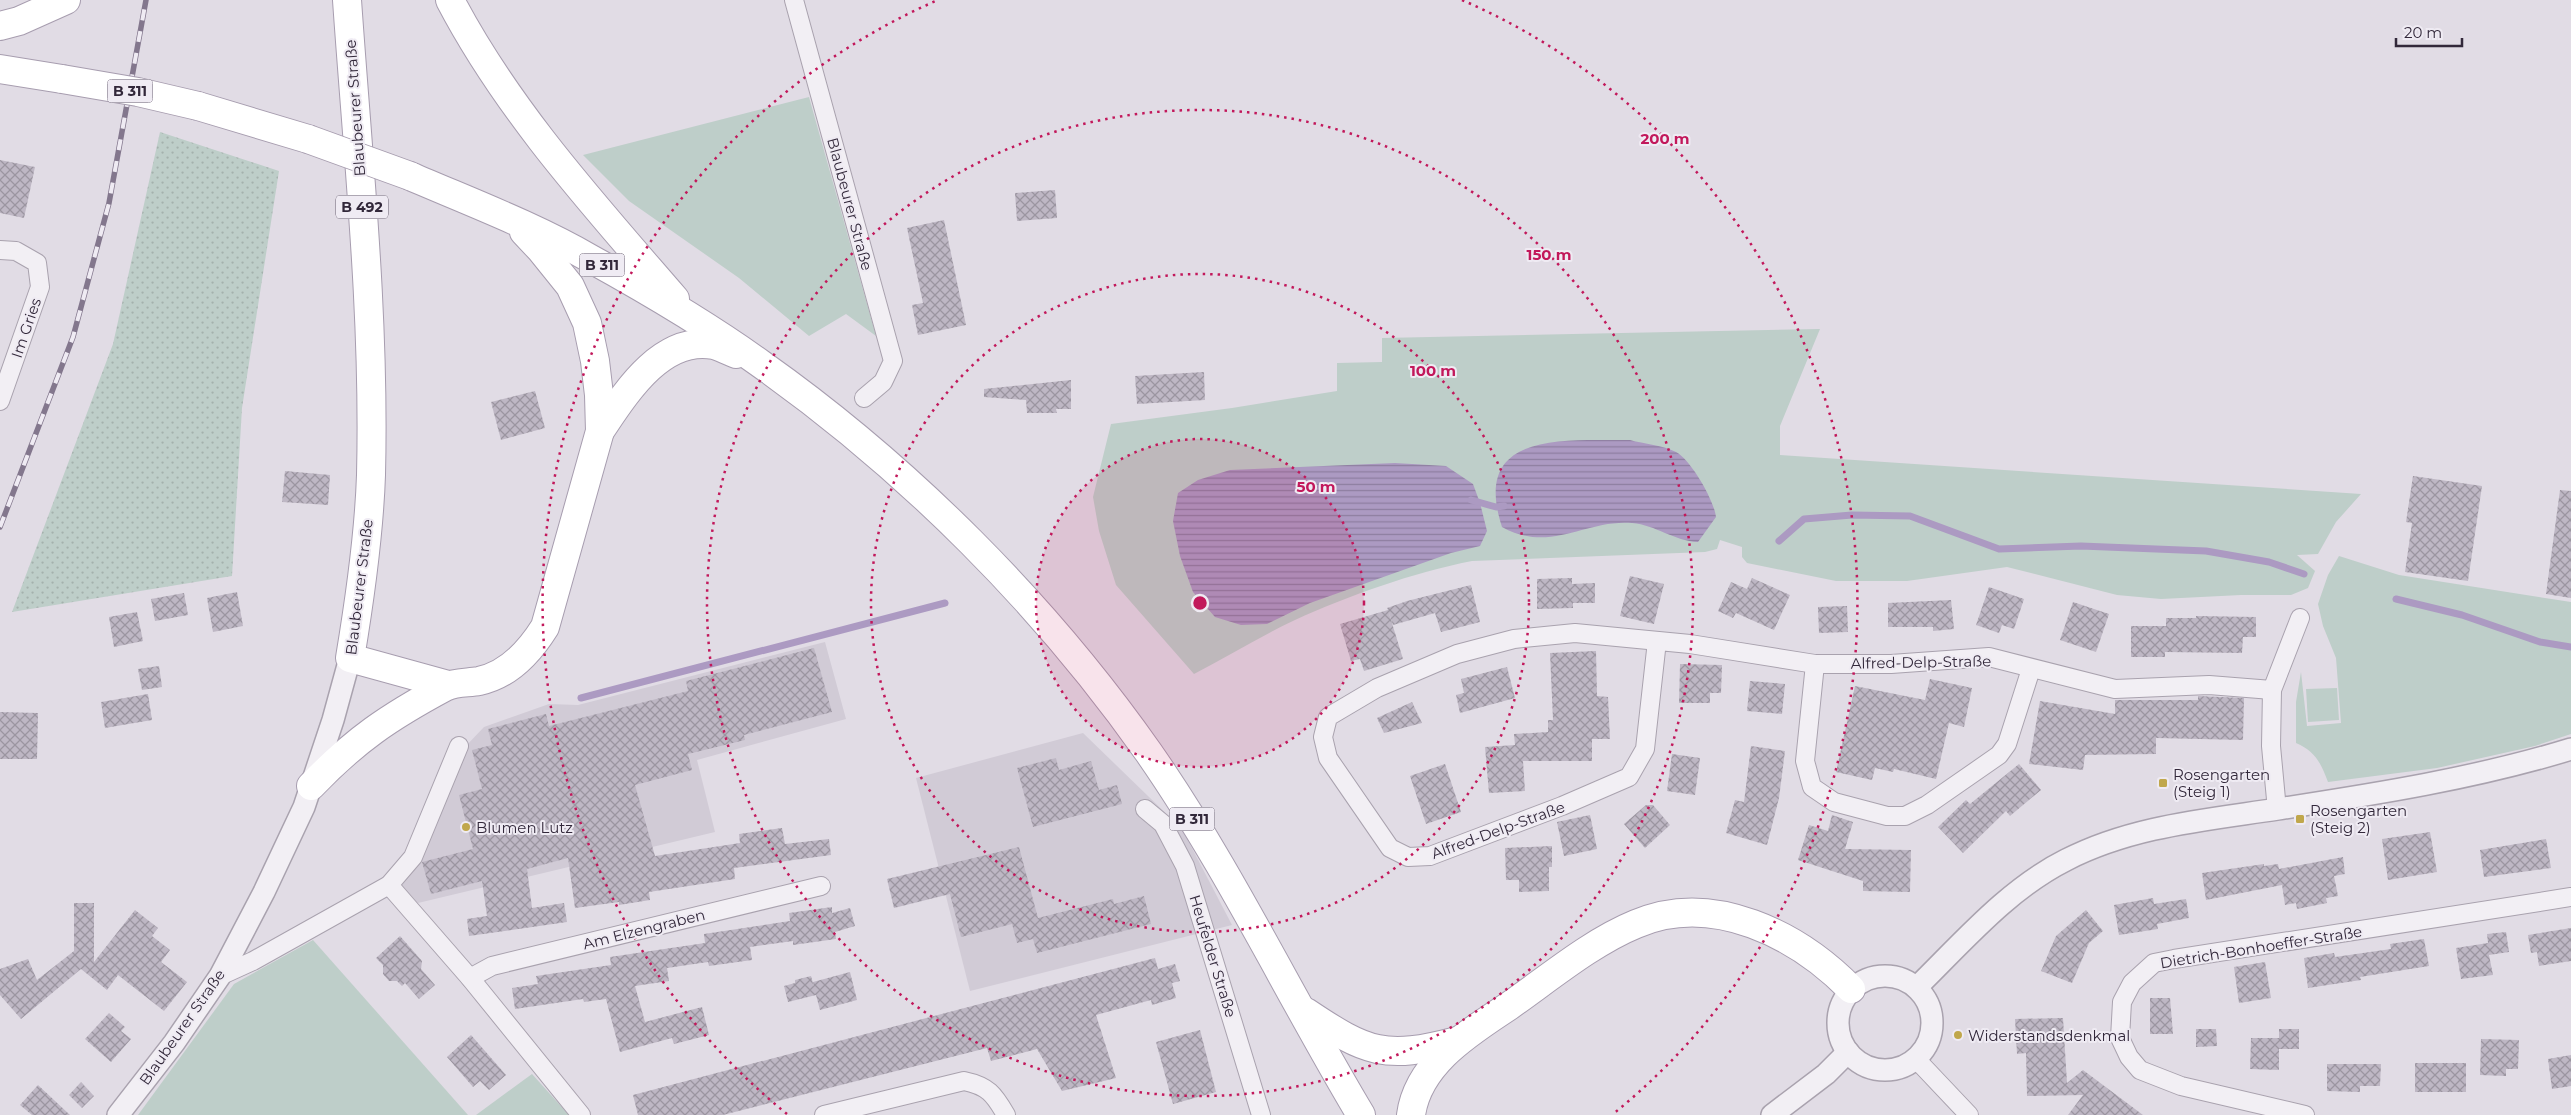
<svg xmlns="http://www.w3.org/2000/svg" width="2571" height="1115" font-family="Montserrat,sans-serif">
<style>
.built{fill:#d1cbd6}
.grass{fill:#becec9}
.garden{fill:url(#garden-dots)}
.water{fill:url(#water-rules)}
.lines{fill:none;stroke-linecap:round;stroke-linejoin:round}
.stream{stroke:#ac9ac2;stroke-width:7}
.building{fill:url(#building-cross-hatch)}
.minor-casing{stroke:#a9a2ae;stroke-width:20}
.tertiary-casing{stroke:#a9a2ae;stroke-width:24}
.primary-casing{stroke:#a79daf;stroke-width:30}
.minor{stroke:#f2eff4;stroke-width:18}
.tertiary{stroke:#f2eff4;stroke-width:21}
.primary{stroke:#fff;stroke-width:28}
.rail-casing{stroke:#83778d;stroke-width:5.5}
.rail{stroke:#efebf3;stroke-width:4;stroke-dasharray:11;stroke-linecap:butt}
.primary-bridge-casing{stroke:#a79daf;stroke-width:30;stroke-linecap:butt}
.primary-bridge{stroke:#fff;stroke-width:28}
.ring{fill:none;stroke:#c2185b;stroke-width:2.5;stroke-dasharray:2.5 5}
.poi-dot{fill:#c0a74b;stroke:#efebf3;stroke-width:2}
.labels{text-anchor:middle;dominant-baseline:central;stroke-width:4;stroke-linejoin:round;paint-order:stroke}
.shield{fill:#efebf3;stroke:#6b6272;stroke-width:1}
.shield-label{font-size:14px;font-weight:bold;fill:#32283a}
.street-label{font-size:15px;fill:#32283a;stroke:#efebf3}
.poi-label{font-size:15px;fill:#32283a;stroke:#efebf3;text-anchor:start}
.centre{fill:#c2185b;stroke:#efebf3;stroke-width:2.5}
.ring-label{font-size:15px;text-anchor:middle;font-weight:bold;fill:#c2185b;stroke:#efebf3;stroke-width:4;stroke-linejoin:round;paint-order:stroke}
</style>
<defs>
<pattern id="garden-dots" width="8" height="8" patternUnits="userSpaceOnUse" patternTransform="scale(1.25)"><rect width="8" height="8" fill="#becec9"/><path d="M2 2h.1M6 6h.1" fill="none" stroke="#a4b1ad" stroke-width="1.8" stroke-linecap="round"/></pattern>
<pattern id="water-rules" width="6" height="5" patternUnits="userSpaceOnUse" patternTransform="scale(1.25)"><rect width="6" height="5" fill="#ac9ac2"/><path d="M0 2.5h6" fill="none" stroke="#8d7e9f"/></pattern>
<pattern id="building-cross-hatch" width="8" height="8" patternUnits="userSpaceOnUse" patternTransform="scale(1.25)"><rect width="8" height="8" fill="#beb7c4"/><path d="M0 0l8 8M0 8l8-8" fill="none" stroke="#9b95a0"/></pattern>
</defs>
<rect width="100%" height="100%" fill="#e1dce5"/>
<g class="built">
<path d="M 825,642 L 846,719 L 697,760 L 715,832 L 418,903 L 402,886 L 415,862 L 464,748 L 484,727 L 549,704 L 578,705 Z"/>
<path d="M 1083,733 L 1182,829 L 1232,925 L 970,991 L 916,778 Z"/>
</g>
<g class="grass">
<path d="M 809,97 L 876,336 L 846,314 L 809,336 L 739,278 L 629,201 L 583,155 Z"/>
<path d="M 1820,329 L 1780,426 L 1780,455 L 2361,494 L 2336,522 L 2318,554 L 2297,555 L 2315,571 L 2308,588 L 2291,595 L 2241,595 L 2161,599 L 2117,595 L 2007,567 L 1907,581 L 1836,581 L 1747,563 L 1742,557 L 1742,547 L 1720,540 L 1717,549 L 1705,552 L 1472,561 C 1412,573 1350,595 1295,620 C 1261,636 1228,656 1194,674 L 1116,585 L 1099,531 L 1093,497 L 1111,424 L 1232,408 L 1337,391 L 1337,363 L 1382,362 L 1382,338 Z"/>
<path d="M 2339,556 L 2399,575 L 2571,602 L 2571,734 L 2535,746 L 2437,768 L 2328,782 C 2321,763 2315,751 2296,743 L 2296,702 L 2301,672 L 2307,726 L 2341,723 L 2336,658 L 2323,626 L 2318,604 L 2328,575 Z"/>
<path d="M 2337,688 L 2339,720 L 2308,722 L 2306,689 Z"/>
<path d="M 313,940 L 468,1115 L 138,1115 L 234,984 Z"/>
<path d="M 532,1074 L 569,1115 L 476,1115 Z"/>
</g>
<path class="garden" d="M 160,132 L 279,171 L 242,408 L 232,576 L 12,612 L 113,344 Z"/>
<g class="water">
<path d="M 1630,440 C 1644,444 1663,445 1676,452 C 1691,460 1714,500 1716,517 L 1698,542 C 1674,541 1656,525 1632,523 C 1585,519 1551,554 1502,527 C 1470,429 1567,441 1630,440 Z"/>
<path d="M 1395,463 L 1446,466 L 1473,484 L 1480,503 L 1487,531 L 1480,546 L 1451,553 L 1310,603 L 1267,624 L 1241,625 L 1215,617 L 1193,592 L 1180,556 L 1173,521 L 1178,493 L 1198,480 L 1230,470 Z"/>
</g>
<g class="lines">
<g class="stream">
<path d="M 1471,500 L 1496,507 L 1504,506"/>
<path d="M 1779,541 L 1804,519 L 1852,515 L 1910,516 L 1999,549 L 2081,546 L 2206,551 L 2269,562 L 2304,574"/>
<path d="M 2396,599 L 2462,615 L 2540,642 L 2571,647"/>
<path d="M 581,698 L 945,603"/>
</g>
</g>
<g class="building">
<path d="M 0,160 L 35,167 L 24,218 L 0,213 Z"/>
<path d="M 1055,190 L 1057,218 L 1017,221 L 1015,193 Z"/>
<path d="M 944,220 L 966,325 L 918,335 L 912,305 L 923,303 L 907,228 Z"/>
<path d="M 1204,372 L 1205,400 L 1137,404 L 1135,376 Z"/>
<path d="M 1071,380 L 1071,409 L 1056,409 L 1057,413 L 1027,413 L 1026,400 L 984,397 L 984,389 Z"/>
<path d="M 535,391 L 545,428 L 501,440 L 491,402 Z"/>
<path d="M 285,471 L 330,475 L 328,505 L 282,502 Z"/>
<path d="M 2413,476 L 2482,486 L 2468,581 L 2405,572 L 2412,523 L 2406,522 Z"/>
<path d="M 2560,490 L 2571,491 L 2571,598 L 2546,594 Z"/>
<path d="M 1630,576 L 1664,584 L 1654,624 L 1620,616 Z"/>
<path d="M 1572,578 L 1572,584 L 1595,583 L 1595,603 L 1573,603 L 1573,608 L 1537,609 L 1537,579 Z"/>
<path d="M 1752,578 L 1790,595 L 1774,630 L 1736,613 L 1733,618 L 1718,611 L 1731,582 L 1747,589 Z"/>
<path d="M 1471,585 L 1480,622 L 1441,632 L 1435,613 L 1393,625 L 1388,610 L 1403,659 L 1364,671 L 1360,659 L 1351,661 L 1340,624 L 1388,610 L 1387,608 L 1407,601 Z"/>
<path d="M 1989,587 L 2024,599 L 2014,629 L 2002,625 L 1999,633 L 1976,625 Z"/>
<path d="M 237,592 L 243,626 L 213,632 L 207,598 Z"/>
<path d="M 184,593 L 188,615 L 155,621 L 151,599 Z"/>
<path d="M 1951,600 L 1954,629 L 1933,631 L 1933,627 L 1888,627 L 1888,603 Z"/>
<path d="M 2073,602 L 2109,614 L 2096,652 L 2060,640 Z"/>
<path d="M 1847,606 L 1848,632 L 1819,633 L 1818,607 Z"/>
<path d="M 137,612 L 143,641 L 114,647 L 109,617 Z"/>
<path d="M 2196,616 L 2256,617 L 2256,637 L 2243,637 L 2242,653 L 2165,652 L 2165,657 L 2131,657 L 2131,626 L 2166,626 L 2166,618 L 2196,618 Z"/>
<path d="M 814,648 L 832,712 L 744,735 L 745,740 L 688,754 L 692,770 L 635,785 L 655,856 L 740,843 L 739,834 L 782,828 L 785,844 L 829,839 L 831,855 L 734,868 L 735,879 L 649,892 L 650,900 L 619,905 L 619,902 L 575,908 L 568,858 L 527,869 L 532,908 L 564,903 L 567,922 L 469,936 L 467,919 L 487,916 L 482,881 L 431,894 L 422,862 L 473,849 L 459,795 L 482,789 L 472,750 L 492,745 L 488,729 L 546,714 L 549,726 L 688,691 L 686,681 Z"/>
<path d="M 1596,651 L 1597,696 L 1608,697 L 1610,739 L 1592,739 L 1592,761 L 1523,761 L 1525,791 L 1489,793 L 1485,747 L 1515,745 L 1514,734 L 1548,732 L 1548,720 L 1553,720 L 1550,653 Z"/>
<path d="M 1680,664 L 1722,665 L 1721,693 L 1710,693 L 1710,703 L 1679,703 Z"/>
<path d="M 159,666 L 162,687 L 142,690 L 138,669 Z"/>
<path d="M 1507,667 L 1515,698 L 1460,713 L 1456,695 L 1464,693 L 1461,679 Z"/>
<path d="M 1930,679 L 1972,688 L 1964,727 L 1949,723 L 1936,779 L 1894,769 L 1893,772 L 1875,768 L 1872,780 L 1836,772 L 1855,686 L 1925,700 Z"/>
<path d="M 1750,681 L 1785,684 L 1782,714 L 1747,711 Z"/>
<path d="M 148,694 L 152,720 L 105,728 L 101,702 Z"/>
<path d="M 2198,696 L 2244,698 L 2243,740 L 2156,738 L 2156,754 L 2085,755 L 2083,770 L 2029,764 L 2040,701 L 2115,714 L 2115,700 L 2198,700 Z"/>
<path d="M 1412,702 L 1422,723 L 1384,733 L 1377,718 Z"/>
<path d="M 0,712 L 38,713 L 37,759 L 0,759 Z"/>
<path d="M 1751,746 L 1785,751 L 1779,798 L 1767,845 L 1726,833 L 1735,800 L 1744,802 Z"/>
<path d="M 1672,754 L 1700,758 L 1695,795 L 1667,791 Z"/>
<path d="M 1056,758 L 1059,770 L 1091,761 L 1099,790 L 1117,785 L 1122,804 L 1033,827 L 1017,768 Z"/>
<path d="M 1445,764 L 1461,812 L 1426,824 L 1410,776 Z"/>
<path d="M 2019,764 L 2041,790 L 2010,816 L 2006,811 L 1963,853 L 1938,827 L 1966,800 L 1970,804 Z"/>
<path d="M 1646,805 L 1653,805 L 1670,825 L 1645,848 L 1624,824 Z"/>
<path d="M 1590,815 L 1597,849 L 1564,856 L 1557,822 Z"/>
<path d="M 1832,815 L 1853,822 L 1845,849 L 1911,850 L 1910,892 L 1863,891 L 1863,881 L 1798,860 L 1809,825 L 1828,831 Z"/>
<path d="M 2430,832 L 2437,872 L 2388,880 L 2382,839 Z"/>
<path d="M 2546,839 L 2551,868 L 2484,877 L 2480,850 Z"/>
<path d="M 1552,846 L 1552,867 L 1549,867 L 1549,891 L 1519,892 L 1519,880 L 1506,880 L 1505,848 Z"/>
<path d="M 1019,847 L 1038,918 L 1113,899 L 1114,904 L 1144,896 L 1151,924 L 1037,953 L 1033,939 L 1017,943 L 1012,924 L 961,937 L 950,894 L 894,908 L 887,879 Z"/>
<path d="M 2343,857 L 2345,874 L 2334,876 L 2338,896 L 2326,898 L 2327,903 L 2297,909 L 2296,903 L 2285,905 L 2282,885 L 2206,900 L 2202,873 L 2264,864 L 2264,866 L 2278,864 L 2279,869 Z"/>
<path d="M 2153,898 L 2154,904 L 2186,899 L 2189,918 L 2157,924 L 2158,929 L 2119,935 L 2114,905 Z"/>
<path d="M 74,903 L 94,903 L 94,962 L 135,910 L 158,928 L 152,936 L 170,950 L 161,962 L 187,982 L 164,1011 L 118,975 L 107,990 L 81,969 L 21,1019 L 0,995 L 0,969 L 28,959 L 37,980 L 74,951 Z"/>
<path d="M 832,907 L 832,913 L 850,908 L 855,926 L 835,932 L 836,939 L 793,945 L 793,941 L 750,947 L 752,960 L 709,966 L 708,962 L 667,968 L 669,981 L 635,986 L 645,1022 L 702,1007 L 709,1035 L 674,1044 L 672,1038 L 620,1052 L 606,999 L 584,1002 L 583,999 L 515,1009 L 512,988 L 538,984 L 536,976 L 611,965 L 610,957 L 705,943 L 704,934 L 790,921 L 789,913 Z"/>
<path d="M 2086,910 L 2103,931 L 2089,943 L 2072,983 L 2041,971 L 2056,936 Z"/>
<path d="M 2571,928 L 2571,961 L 2539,966 L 2537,952 L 2531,953 L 2528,935 Z"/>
<path d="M 2506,932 L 2509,952 L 2489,955 L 2493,975 L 2461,979 L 2456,948 L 2488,943 L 2487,934 Z"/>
<path d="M 400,936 L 422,961 L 421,969 L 435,985 L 419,999 L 405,983 L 402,986 L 397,981 L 389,981 L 383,974 L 383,965 L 376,958 Z"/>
<path d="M 2424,939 L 2429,966 L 2360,977 L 2361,980 L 2308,988 L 2304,958 L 2334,953 L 2335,957 L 2391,949 L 2390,944 Z"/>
<path d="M 1155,958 L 1158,969 L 1175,964 L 1180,981 L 1172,983 L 1176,998 L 1152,1005 L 1151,1000 L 1096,1015 L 1116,1078 L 1062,1091 L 1037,1049 L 991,1061 L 987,1048 L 723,1115 L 638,1115 L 633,1095 Z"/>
<path d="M 2265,962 L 2271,998 L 2239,1003 L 2234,967 Z"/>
<path d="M 850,972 L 857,1000 L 820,1010 L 816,995 L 788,1002 L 784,986 L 795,983 L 795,980 L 811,976 L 814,987 L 813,982 Z"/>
<path d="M 2150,998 L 2170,998 L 2173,1034 L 2150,1034 Z"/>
<path d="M 109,1013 L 125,1027 L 121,1031 L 131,1039 L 111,1062 L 85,1039 Z"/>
<path d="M 2063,1018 L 2067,1083 L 2083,1070 L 2143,1115 L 2068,1115 L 2083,1095 L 2027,1096 L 2026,1053 L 2017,1054 L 2015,1019 Z"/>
<path d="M 2196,1029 L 2216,1029 L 2217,1046 L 2196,1047 Z"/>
<path d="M 2279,1029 L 2299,1029 L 2299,1049 L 2279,1049 L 2279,1070 L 2250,1069 L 2251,1038 L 2279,1038 Z"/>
<path d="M 1200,1030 L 1216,1092 L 1173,1104 L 1156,1042 Z"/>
<path d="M 471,1035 L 506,1075 L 489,1090 L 480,1081 L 473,1087 L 447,1057 Z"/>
<path d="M 2481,1039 L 2519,1040 L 2518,1069 L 2506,1069 L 2506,1076 L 2480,1075 Z"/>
<path d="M 2571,1055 L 2571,1086 L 2552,1089 L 2548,1059 Z"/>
<rect x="2415" y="1063" width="51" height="29"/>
<path d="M 2327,1064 L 2381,1064 L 2380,1086 L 2360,1086 L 2360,1092 L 2327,1091 Z"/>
<path d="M 81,1082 L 94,1096 L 82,1108 L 69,1095 Z"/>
<path d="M 38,1085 L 70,1115 L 32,1115 L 20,1105 Z"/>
</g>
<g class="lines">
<g class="minor-casing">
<g id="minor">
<path d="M 794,0 L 893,361 L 883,382 L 864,398"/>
<path d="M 0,250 L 16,251 L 37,263 L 40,287 L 0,401"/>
<path d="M 1657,641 L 1645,749 L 1629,777 L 1562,806 L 1430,856 L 1408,857 L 1390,848 L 1328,758 L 1323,737 L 1328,717 L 1377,688 L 1457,654 L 1514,639 L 1575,633 L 1690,644 L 1815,664 L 1891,664 L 1989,657 L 2115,689 L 2209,685 L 2272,690"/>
<path d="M 1815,664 L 1805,761 L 1812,787 L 1834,802 L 1887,816 L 1905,816 L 1927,805 L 1999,755 L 2007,744 L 2031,669"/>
<path d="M 1145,809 L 1163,824 L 1185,866 L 1261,1115"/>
<path d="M 2277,810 L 2271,746 L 2272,690 L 2300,618"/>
<path d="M 389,885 L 470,978 L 581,1115"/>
<path d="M 220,976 L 253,961 L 389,885 L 413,857 L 459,746"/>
<path d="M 470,978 L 492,966 L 821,886"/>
<path d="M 1916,1059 L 1969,1115"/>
<path d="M 824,1115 L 964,1081 C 988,1086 994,1094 1006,1115"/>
<path d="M 2305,1115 L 2181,1086 L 2140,1070 L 2129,1057 L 2120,1038 L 2122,1002 L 2132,983 L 2154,963 L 2174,959 L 2571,897"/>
</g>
</g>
<g class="tertiary-casing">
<g id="tertiary">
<circle cx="1885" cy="1023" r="47"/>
<path d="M 1917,987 C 1963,942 2008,889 2066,860 C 2132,826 2206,820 2278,809 C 2376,794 2477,778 2571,749"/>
<path d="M 118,1115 L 174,1043 L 220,976 L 264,892 L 304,807 L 333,720 L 350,658"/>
<path d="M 1772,1115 L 1826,1074 L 1848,1052"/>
</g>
</g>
<g class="primary-casing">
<g id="primary">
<path d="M 347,0 C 358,158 375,316 371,475 C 369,536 360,598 350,658 L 448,685"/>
<path d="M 450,0 C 508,111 594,205 675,299"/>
<path d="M 0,26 L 19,21 L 66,0"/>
<path d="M 0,69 L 62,79"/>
<path d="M 198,106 L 308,139"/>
<path d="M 410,176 C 470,202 534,226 591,259 C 649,291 707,325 761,364 C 908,468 1045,605 1149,753 C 1229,868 1289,995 1361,1115"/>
<path d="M 600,431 C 625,394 661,335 714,345 C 721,347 729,351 736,354"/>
<path d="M 311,786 C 355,740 389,717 445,687 C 455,682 468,683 479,681 C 508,675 530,651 545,627 L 600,431 L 599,395 L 595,361 L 587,323 L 570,286 L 541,250 L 524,232"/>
<path d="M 1306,1012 C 1367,1053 1385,1060 1457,1041"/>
<path d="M 1411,1115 C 1418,1063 1470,1032 1509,1006 C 1549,978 1592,942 1636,924 C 1713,891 1798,935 1851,989"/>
</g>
</g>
<use href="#minor" class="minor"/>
<use href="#tertiary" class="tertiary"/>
<use href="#primary" class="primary"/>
<g class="rail-casing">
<path id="rail" d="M 0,527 L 73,337 L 109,203 L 146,0"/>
</g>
<use href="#rail" class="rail"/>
<g class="primary-bridge-casing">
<g id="primary-bridge">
<path d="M 62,79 L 138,92 L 198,106"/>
<path d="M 308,139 L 410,176"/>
</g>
</g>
<use href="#primary-bridge" class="primary-bridge"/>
</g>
<circle cx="1200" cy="603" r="164" fill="#c2185b" fill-opacity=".12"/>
<g class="ring">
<circle cx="1200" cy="603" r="164"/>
<circle cx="1200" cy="603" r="329"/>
<circle cx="1200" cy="603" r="493"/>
<path d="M787 1114A657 657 0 0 1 938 0M1462 0A657 657 0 0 1 1613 1114"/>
</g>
<g class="poi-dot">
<rect x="2158" y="778" width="10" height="10" rx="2.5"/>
<rect x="2295" y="814" width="10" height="10" rx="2.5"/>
<circle cx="466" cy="827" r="5"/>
<circle cx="1958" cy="1035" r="5"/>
</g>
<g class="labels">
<g class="shield">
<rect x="107.5" y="79.5" width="45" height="23" rx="4"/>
<rect x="336" y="195.5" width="52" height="23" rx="4"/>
<rect x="579.5" y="253.5" width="45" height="23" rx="4"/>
<rect x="1169.5" y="807.5" width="45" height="23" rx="4"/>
</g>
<g class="shield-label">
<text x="130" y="91">B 311</text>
<text x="362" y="207">B 492</text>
<text x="602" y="265">B 311</text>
<text x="1192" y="819">B 311</text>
</g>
<g class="street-label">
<text transform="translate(355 108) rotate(-94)">Blaubeurer Straße</text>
<text transform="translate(850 204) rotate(75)">Blaubeurer Straße</text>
<text transform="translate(26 328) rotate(-71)">Im Gries</text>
<text transform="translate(359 587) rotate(-83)">Blaubeurer Straße</text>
<text transform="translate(1921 662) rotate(-1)">Alfred-Delp-Straße</text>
<text transform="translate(1498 830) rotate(-20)">Alfred-Delp-Straße</text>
<text transform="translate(644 929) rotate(-14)">Am Elzengraben</text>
<text transform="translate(2261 947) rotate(-9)">Dietrich-Bonhoeffer-Straße</text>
<text transform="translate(1213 956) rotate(73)">Heufelder Straße</text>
<text transform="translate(182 1027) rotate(-55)">Blaubeurer Straße</text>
</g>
<g class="poi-label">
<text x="2173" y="774">Rosengarten<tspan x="2173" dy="17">(Steig 1)</tspan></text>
<text x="2310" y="810">Rosengarten<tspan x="2310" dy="17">(Steig 2)</tspan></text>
<text x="476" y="827">Blumen Lutz</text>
<text x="1968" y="1035">Widerstandsdenkmal</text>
</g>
</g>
<circle cx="1200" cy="603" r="8" class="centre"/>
<g class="ring-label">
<text x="1665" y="144">200 m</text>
<text x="1549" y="260">150 m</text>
<text x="1433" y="376">100 m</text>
<text x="1316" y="492">50 m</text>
</g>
<path d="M2396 38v8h66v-8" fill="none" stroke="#32283a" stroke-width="2.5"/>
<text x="2404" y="38" font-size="15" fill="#32283a" stroke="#efebf3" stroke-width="4" paint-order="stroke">20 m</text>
</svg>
